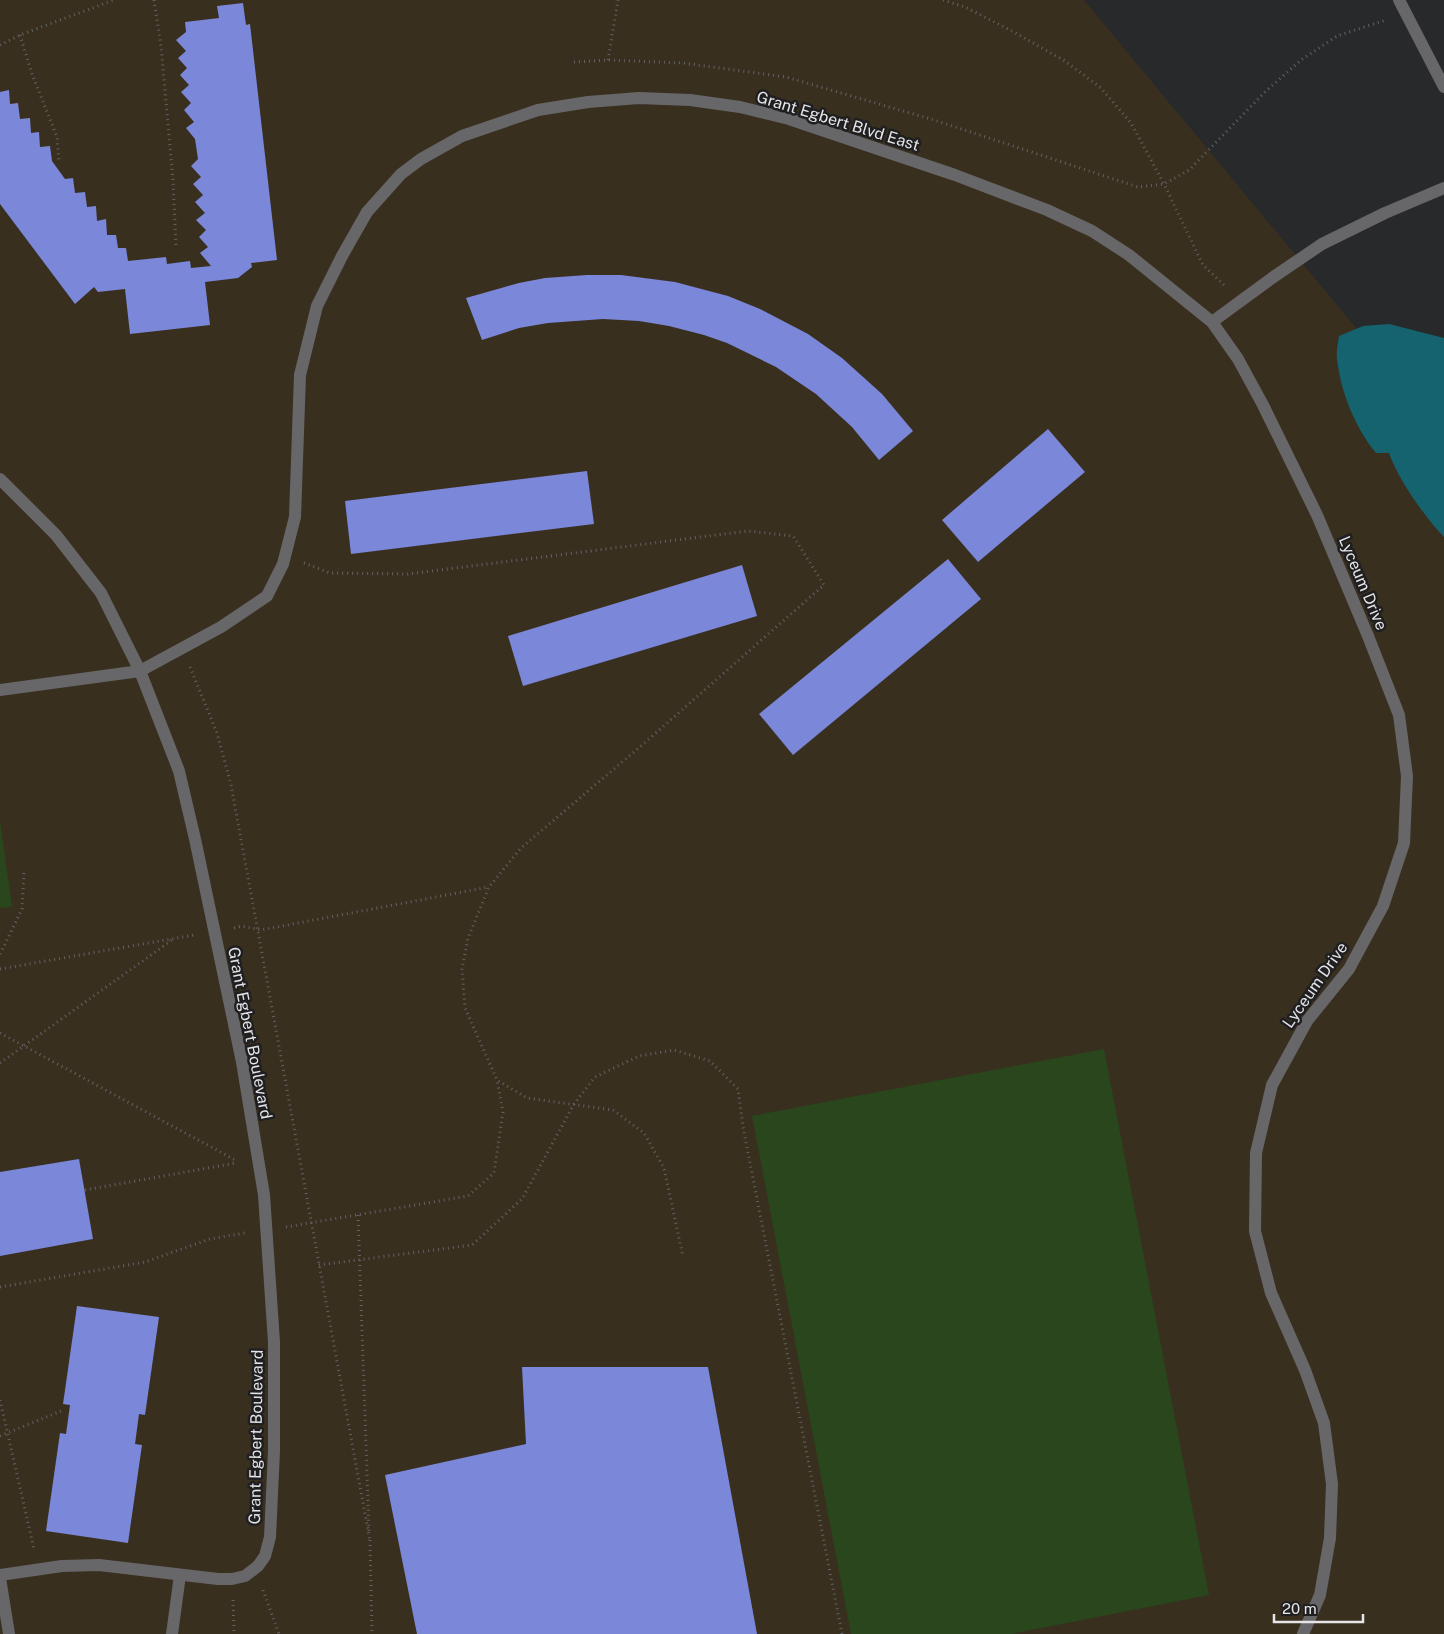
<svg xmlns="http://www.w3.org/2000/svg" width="1444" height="1634" font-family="'Public Sans',sans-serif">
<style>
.education{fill:#392f1f}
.green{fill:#29461c}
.water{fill:#14636f}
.building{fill:#7b87d9}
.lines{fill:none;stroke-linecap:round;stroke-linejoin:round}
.path{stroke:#626365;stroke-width:3;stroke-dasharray:1 4;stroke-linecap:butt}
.minor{stroke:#67676a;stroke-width:12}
.tertiary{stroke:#67676a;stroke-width:12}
.labels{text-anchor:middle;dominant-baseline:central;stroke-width:5;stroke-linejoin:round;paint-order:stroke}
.street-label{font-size:16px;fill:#e5e5e7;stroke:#1f1f22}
</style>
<rect width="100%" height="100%" fill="#28292b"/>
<path class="education" d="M 0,0 L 1084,0 L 1444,434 L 1444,1634 L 0,1634 Z"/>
<g class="green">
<path d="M 0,820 L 12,907 L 0,908 Z"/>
<path d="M 1104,1049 L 1209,1595 L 1011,1634 L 851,1634 L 752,1116 Z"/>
</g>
<path class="water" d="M 1389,324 L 1444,338 L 1444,537 C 1424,516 1398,479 1389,453 L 1376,453 C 1355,427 1341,393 1337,359 C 1336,352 1338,343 1339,336 L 1363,326 Z"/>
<g class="building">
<path d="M 243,3 L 246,25 L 250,24 L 277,260 L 251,263 L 252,267 L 238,278 L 205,282 L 210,325 L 130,334 L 125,289 L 98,292 L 94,287 L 75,304 L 0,204 L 0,92 L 9,90 L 10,104 L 18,103 L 20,119 L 30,118 L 31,133 L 39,132 L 40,147 L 50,146 L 52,161 L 65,179 L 73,178 L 75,193 L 85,192 L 87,207 L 96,206 L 97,221 L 106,219 L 107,235 L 116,235 L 118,248 L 126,248 L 128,261 L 166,257 L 167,264 L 190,261 L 191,268 L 211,266 L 200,253 L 208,247 L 199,237 L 206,230 L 196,220 L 205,213 L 195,202 L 203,195 L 193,184 L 201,177 L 191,166 L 198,159 L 195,139 L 186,128 L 194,122 L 184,110 L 191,103 L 181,92 L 189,85 L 180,75 L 187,68 L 178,58 L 186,51 L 176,40 L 186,32 L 185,22 L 219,18 L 217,6 Z"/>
<path d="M 587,275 L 621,275 L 675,282 L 728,296 L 760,309 L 808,334 L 842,358 L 882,394 L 913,431 L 879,460 L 852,427 L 816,394 L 776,367 L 727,343 L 704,335 L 669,326 L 639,321 L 603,319 L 548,323 L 519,328 L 482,340 L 466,298 L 519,283 L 545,278 Z"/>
<path d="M 1048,429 L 1085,472 L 978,562 L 942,520 Z"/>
<path d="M 587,471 L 594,524 L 351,554 L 345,501 Z"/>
<path d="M 948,559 L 981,599 L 793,755 L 759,714 Z"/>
<path d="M 742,565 L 757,616 L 523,686 L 508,636 Z"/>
<path d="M 79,1159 L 93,1239 L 0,1256 L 0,1172 Z"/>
<path d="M 77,1306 L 159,1317 L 145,1415 L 139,1414 L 135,1444 L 142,1445 L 128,1543 L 46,1531 L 60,1433 L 66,1434 L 70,1405 L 63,1404 Z"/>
<path d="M 522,1367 L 708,1367 L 757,1634 L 417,1634 L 385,1475 L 526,1444 Z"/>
</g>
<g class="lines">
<g class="path">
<path d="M 154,0 L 161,46 L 173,180 L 176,247"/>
<path d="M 943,0 L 965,7 L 1012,31 L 1065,61 L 1101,88 L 1131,123 L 1164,184 L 1203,265 L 1225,286"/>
<path d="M 20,35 L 32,74 L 57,137 L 59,162"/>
<path d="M 0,45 L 20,35 L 114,0"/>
<path d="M 608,60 L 618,0"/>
<path d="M 574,62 L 608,60 L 683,63 L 786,77 L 934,120 L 1138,187 L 1164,184 L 1189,170 L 1266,91 L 1301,60 L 1337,36 L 1386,20"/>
<path d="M 304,563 L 330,573 L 408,574 L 748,531 L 793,536 L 824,585 L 641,746 L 521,848 L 489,887 L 468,938 L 462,969 L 465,1008 L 497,1080 L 527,1098 L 613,1110 L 644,1133 L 664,1168 L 683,1257"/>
<path d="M 190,667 L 217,733 L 231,785 L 370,1541"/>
<path d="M 234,928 L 242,926 L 261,930 L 489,887"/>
<path d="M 0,954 L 22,909 L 24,873"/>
<path d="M 0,969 L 194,935"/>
<path d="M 0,1033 L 237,1161"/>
<path d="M 0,1063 L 172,940"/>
<path d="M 85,1190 L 236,1163"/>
<path d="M 358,1215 L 369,1531"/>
<path d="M 286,1227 L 468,1196 L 494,1173 L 503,1112 L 497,1080"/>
<path d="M 319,1265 L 472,1245 L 522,1199 L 574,1104 L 595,1077 L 639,1056 L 674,1050 L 710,1061 L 738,1089 L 743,1127 L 842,1634"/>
<path d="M 0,1287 L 145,1262 L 210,1239 L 245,1233"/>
<path d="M 0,1400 L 34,1549"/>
<path d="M 0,1436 L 61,1411"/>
<path d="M 370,1540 L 372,1634"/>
<path d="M 263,1590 L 279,1634"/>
<path d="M 233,1600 L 234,1634"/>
</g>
<g class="minor">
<path d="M 1212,322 L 1272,278 L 1322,244 L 1385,213 L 1444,188"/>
<path d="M 0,479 L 56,535 L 101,593 L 140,671 L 179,771 L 195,839 L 242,1062 L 264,1195 L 274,1342 L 274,1451 L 270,1537 L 265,1556 L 258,1566 L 245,1576 L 232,1579 L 218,1579 L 99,1565 L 62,1566 L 0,1575"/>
<path d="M 0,690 L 140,671 L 221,627 L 267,596 L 283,564 L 295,517 L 300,375 L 317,306 L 342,256 L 367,212 L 401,174 L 421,159 L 462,136 L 538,110 L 588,102 L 639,98 L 690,100 L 740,107 L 789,119 L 955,175 L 1047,210 L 1092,231 L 1129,255 L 1212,322 L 1238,359 L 1263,405 L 1317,515 L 1368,636 L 1399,715 L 1407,776 L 1404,843 L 1383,906 L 1349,969 L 1307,1021 L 1272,1085 L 1256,1153 L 1255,1231 L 1271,1293 L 1305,1370 L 1324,1423 L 1332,1484 L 1330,1538 L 1320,1595 L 1303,1634"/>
<path d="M 0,1578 L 9,1634"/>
<path d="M 172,1634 L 180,1575"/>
</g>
<path class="tertiary" d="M 1399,0 L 1444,87"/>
</g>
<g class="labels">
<g class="street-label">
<text transform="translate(838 121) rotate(17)">Grant Egbert Blvd East</text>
<text transform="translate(1363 583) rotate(67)">Lyceum Drive</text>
<text transform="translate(1315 985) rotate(-55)">Lyceum Drive</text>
<text transform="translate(250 1033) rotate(79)">Grant Egbert Boulevard</text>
<text transform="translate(256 1437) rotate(-89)">Grant Egbert Boulevard</text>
</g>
</g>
<path d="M1274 1614v8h89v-8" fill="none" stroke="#e5e5e7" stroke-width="2.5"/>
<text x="1282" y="1614" font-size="15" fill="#e5e5e7" stroke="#1f1f22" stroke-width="4" paint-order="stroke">20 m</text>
</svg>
